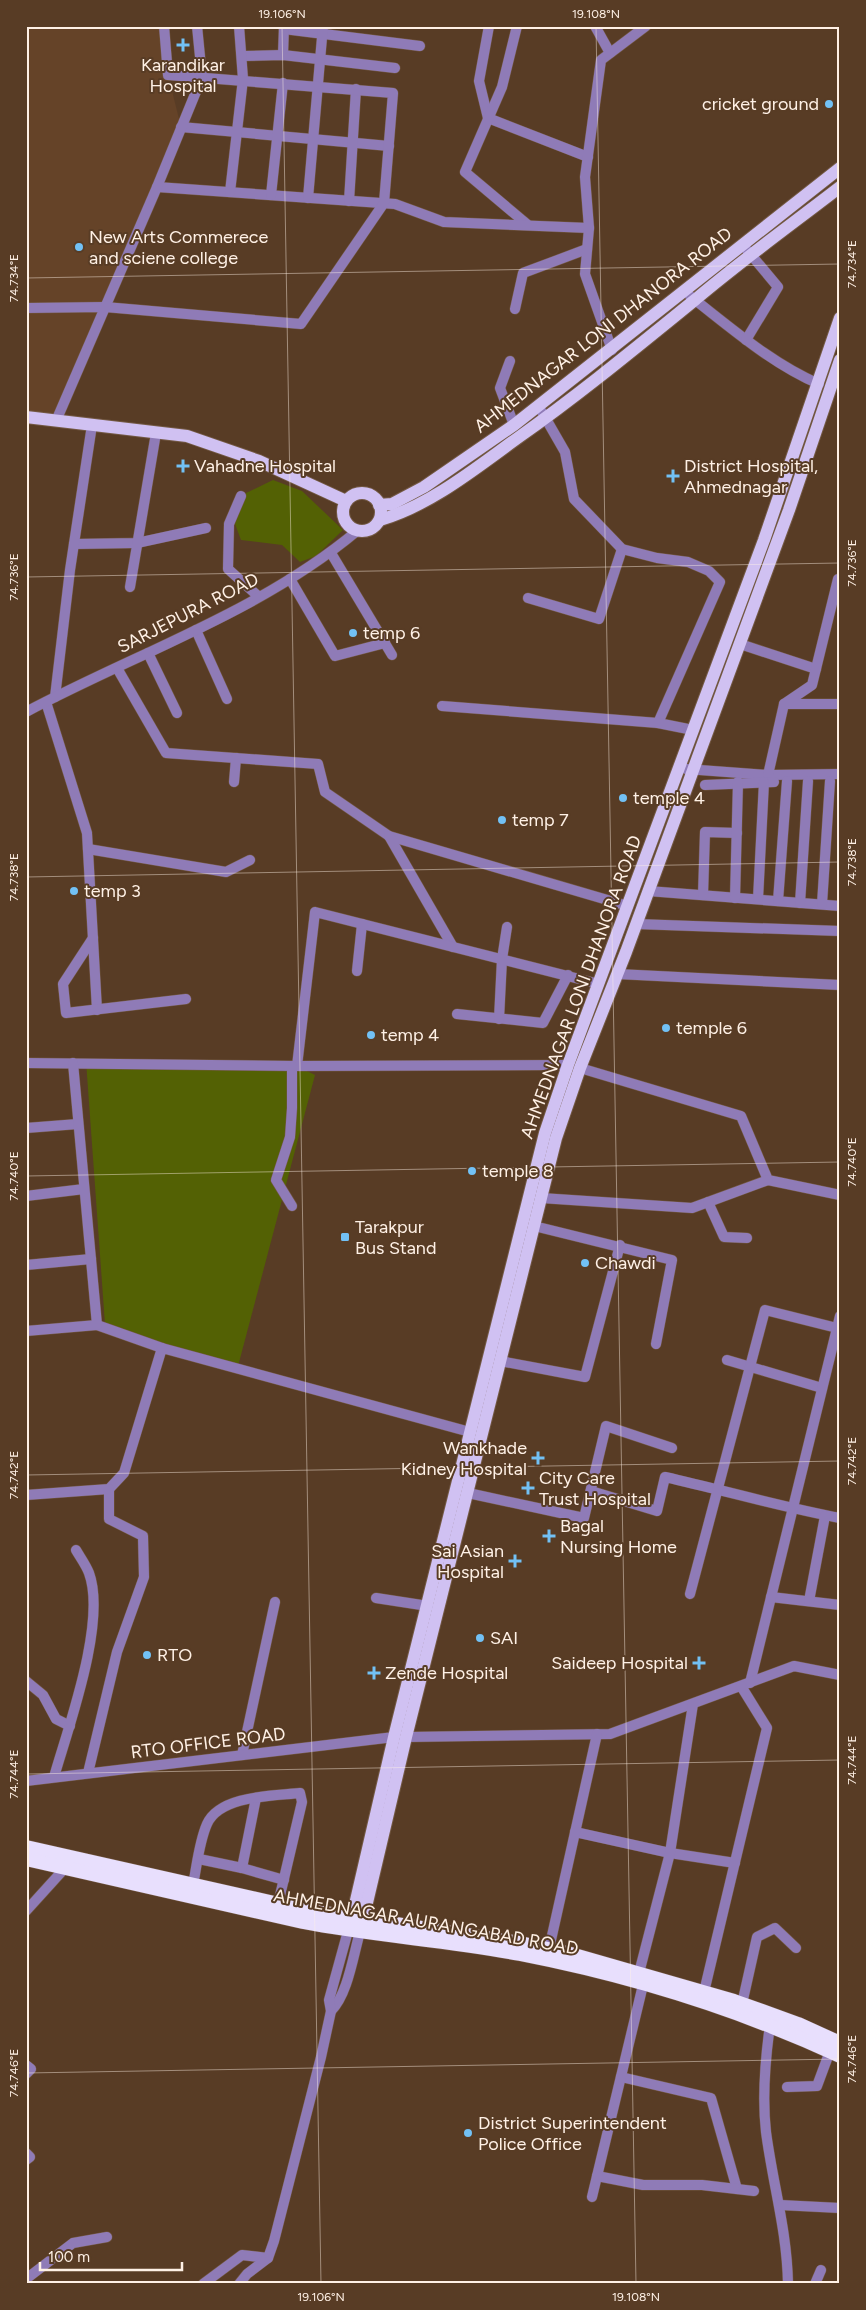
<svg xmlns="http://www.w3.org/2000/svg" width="866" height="2310" font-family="Figtree,sans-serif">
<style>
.built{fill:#654328}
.green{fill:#536104}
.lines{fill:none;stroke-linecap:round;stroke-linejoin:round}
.minor-casing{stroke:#735944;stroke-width:11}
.major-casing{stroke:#735944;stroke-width:14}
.highway-casing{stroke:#735944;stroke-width:15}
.minor{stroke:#8f7bb7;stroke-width:10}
.major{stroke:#d0c1f2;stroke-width:12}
.highway{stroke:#e8dffd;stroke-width:14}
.ticks{fill:none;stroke:#fff1e6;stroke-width:1;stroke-opacity:0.45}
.poi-dot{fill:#72c1f5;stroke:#583c25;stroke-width:2}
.labels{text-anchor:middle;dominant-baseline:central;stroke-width:4;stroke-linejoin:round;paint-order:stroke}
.poi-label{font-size:18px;fill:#fff1e6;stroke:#583c25;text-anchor:start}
.street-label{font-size:18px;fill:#fff1e6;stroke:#583c25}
.neatline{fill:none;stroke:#fff1e6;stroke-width:2}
.ticks-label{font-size:12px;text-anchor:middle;fill:#fff1e6}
</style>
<rect width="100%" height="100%" fill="#583c25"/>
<path class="built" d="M 26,26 L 165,26 L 168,75 L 181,127 L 56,421 L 26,416 Z"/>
<g class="green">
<path d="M 273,480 L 302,491 L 343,530 L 316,556 L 300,562 L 282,545 L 241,540 L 235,524 L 246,493 Z"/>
<path d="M 86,1061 L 297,1066 L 315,1075 L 237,1370 L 105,1324 Z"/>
</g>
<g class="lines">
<g class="minor-casing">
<g id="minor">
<path d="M 489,26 L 479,81 L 488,118 L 588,157"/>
<path d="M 517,26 L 502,87 L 465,172 L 528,225"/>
<path d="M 595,26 L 610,53"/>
<path d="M 284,29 L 420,46"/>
<path d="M 283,55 L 284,26"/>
<path d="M 242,56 L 283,55 L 395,68"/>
<path d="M 181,127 L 389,146"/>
<path d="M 157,187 L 395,204 L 444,222 L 589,228"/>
<path d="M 230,192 L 243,79 L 239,26"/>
<path d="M 271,195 L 283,83"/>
<path d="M 308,198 L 323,26"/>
<path d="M 349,201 L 356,89"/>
<path d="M 690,296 C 730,327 772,364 819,384"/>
<path d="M 26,308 L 105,307 L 301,324 L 384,203 L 393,93 L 168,75 L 164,26"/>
<path d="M 515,309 L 523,273 L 587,249"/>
<path d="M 746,340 L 778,287 L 747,250"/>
<path d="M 612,350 L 585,274 L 589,228 L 585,177 L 601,60 L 646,26"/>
<path d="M 510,361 L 500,388 L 514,425"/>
<path d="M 542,412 L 565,452 L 574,499 L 622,549 L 657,558 L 688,562 L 709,571 L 720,582 L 658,723"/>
<path d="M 56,421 L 157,187 L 202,77 L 197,26"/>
<path d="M 241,496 L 229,524 L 228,569 L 258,596"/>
<path d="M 74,544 L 137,543 L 206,528"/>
<path d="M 331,553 L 392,655"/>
<path d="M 290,579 L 335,656 L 385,643"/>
<path d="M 130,587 L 156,433"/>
<path d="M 528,598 L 599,619 L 622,549"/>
<path d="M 196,630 L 227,699"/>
<path d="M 740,644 L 816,669"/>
<path d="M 148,653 L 177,713"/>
<path d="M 117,668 L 166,753 L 318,764 L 325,792 L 389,836 L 628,906"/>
<path d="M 55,697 L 70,570 L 92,425"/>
<path d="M 46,702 L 87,833 L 97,1010"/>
<path d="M 784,704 L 812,685 L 838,579 L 840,580"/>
<path d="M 442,706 L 658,723 L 693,730"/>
<path d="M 26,712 C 137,653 260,612 357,531"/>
<path d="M 686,769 L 768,775 L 840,774"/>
<path d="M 768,775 L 784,704 L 840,704"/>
<path d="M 234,782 L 236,758"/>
<path d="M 705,785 L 774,782"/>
<path d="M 389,836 L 453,947"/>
<path d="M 88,849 L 226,872 L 250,860"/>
<path d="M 648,891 L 840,906"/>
<path d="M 703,895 L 705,832 L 737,833"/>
<path d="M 735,898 L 738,782"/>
<path d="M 758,899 L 764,782"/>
<path d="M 778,901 L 787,781"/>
<path d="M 800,903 L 808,781"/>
<path d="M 822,904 L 830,781"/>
<path d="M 636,924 L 840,931"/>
<path d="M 93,938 L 63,984 L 66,1013 L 186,999"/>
<path d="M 357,971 L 362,924"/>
<path d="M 617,974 L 840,985"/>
<path d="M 457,1014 L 543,1023 L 568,975"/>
<path d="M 499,1019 L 502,959 L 507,927"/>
<path d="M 26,1063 L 297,1066 L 568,1065"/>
<path d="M 297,1066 L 315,912 L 599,984"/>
<path d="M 580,1068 L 741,1116 L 768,1180 L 840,1195"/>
<path d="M 26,1128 L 78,1124"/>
<path d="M 26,1196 L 84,1189"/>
<path d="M 541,1198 L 692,1208 L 768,1180"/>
<path d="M 708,1202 L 724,1237 L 747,1238"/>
<path d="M 292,1206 L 276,1180 L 290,1137 L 292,1108 L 292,1066"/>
<path d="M 534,1226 L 672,1260 L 656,1344"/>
<path d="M 26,1265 L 91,1259"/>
<path d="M 97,1325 L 162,1348"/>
<path d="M 26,1331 L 97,1325 L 73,1063"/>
<path d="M 727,1360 L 822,1388"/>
<path d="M 500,1361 L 585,1377 L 620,1245"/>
<path d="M 591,1491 L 657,1511 L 665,1477 C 723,1490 781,1507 840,1518"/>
<path d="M 468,1493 L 584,1518 L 606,1426 L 672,1448"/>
<path d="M 26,1495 L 109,1489 L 124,1473 L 162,1348 L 470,1432"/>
<path d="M 690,1594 L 765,1310 L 837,1328"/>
<path d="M 771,1597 L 840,1605"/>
<path d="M 376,1598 L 428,1606"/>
<path d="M 809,1601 L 825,1516"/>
<path d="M 26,1681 L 43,1695 L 56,1719 L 70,1726"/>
<path d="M 750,1683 L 840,1316"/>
<path d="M 406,1737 L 610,1734 L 794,1666 L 840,1675"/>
<path d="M 242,1755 L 275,1602"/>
<path d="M 88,1773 L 117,1652 L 144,1577 L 143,1536 L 109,1519 L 109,1489"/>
<path d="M 54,1777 C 68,1728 107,1622 89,1573 C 86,1565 80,1557 76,1550"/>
<path d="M 26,1781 L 394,1737"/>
<path d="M 575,1832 L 670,1853 L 735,1863"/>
<path d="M 199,1859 L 242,1868 L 284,1880"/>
<path d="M 242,1868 L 256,1798"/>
<path d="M 193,1885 C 197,1865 199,1842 207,1824 C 220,1795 274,1796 300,1793 L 302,1802 L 278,1904"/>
<path d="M 26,1911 L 65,1868"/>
<path d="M 549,1949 L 597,1734"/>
<path d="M 639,1973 L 670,1853 L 693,1704"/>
<path d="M 704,1992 L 767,1728 L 741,1686"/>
<path d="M 742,2004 L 757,1937 L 775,1928 L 796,1948"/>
<path d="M 331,2011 C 348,1994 353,1956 360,1932"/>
<path d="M 770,2025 C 765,2061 762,2097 766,2132 C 773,2185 787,2230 788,2284"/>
<path d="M 26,2065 L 31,2069 L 26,2074"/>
<path d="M 621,2077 L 711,2098 L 737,2189"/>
<path d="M 787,2087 L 817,2086 L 830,2051"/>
<path d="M 26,2153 L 30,2157 L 26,2160"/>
<path d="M 597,2176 L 643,2185 L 702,2185 L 754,2191"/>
<path d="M 592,2197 L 643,1985"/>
<path d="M 780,2205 L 840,2208"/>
<path d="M 26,2279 L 73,2243 L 107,2237"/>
<path d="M 203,2284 L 242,2255 L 268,2258"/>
<path d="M 239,2284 L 247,2274 L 268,2258 L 274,2241 L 321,2057 L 331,2011 L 329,2000 L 348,1931"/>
<path d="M 815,2284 L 821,2270"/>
</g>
</g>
<g class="major-casing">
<g id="major">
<path d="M 26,417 L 187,436 L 259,461 L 346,501"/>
<circle cx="362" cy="512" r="19"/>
<path d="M 379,505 L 392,504 L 424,487 L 514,425 L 840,168"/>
<path d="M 380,520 C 431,505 476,468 519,437 C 580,394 638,346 696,299 C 742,260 792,224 840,187"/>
<path d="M 350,1926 L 394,1737 L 545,1133 L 568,1065 L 764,540 L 840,318"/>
<path d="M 361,1928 L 406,1737 L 556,1138 L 580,1068 L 626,952 L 789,510 L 840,360"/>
</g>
</g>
<g class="highway-casing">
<g id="highway">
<path d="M 26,1847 L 305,1910 L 520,1943 L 567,1953 L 734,2001 L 798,2024 L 840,2043"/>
<path d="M 26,1859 L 303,1922 C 375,1936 448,1940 520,1954 C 628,1975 739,2009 840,2056"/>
</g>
</g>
<use href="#minor" class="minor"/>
<use href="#major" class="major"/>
<use href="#highway" class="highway"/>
</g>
<path class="ticks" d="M 282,26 L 321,2284M 596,26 L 636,2284M 26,278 L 840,264M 26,577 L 840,563M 26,877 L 840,862M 26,1176 L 840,1162M 26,1475 L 840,1461M 26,1774 L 840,1760M 26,2073 L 840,2059"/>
<g class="poi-dot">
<path d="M180.5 37.5h5v5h5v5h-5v5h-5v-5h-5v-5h5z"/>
<circle cx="829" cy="104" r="5"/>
<circle cx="79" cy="247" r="5"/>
<path d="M180.5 458.5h5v5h5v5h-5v5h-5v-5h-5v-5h5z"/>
<path d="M670.5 468.5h5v5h5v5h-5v5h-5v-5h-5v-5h5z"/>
<circle cx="353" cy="633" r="5"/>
<circle cx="623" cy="798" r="5"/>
<circle cx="502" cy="820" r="5"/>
<circle cx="74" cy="891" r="5"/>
<circle cx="666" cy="1028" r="5"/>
<circle cx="371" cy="1035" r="5"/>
<circle cx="472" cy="1171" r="5"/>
<rect x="340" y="1232" width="10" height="10" rx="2.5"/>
<circle cx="585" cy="1263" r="5"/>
<path d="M535.5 1450.5h5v5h5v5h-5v5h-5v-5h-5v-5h5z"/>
<path d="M525.5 1480.5h5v5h5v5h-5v5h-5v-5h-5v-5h5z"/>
<path d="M546.5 1528.5h5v5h5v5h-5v5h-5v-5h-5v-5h5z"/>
<path d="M512.5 1553.5h5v5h5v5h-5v5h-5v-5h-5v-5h5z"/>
<circle cx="480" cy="1638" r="5"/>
<circle cx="147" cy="1655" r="5"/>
<path d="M696.5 1655.5h5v5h5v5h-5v5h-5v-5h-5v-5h5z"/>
<path d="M371.5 1665.5h5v5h5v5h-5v5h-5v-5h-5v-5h5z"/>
<circle cx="468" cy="2133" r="5"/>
</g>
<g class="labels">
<g class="poi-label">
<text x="183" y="65" text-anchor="middle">Karandikar<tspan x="183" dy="21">Hospital</tspan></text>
<text x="819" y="104" text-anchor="end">cricket ground</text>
<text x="89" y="237">New Arts Commerece<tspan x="89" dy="21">and sciene college</tspan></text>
<text x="194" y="466">Vahadne Hospital</text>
<text x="684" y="466">District Hospital,<tspan x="684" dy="21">Ahmednagar</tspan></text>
<text x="363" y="633">temp 6</text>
<text x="633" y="798">temple 4</text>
<text x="512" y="820">temp 7</text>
<text x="84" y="891">temp 3</text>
<text x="676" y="1028">temple 6</text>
<text x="381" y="1035">temp 4</text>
<text x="482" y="1171">temple 8</text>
<text x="355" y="1227">Tarakpur<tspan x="355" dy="21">Bus Stand</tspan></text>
<text x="595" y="1263">Chawdi</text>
<text x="527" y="1448" text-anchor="end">Wankhade<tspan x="527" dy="21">Kidney Hospital</tspan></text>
<text x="539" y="1478">City Care<tspan x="539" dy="21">Trust Hospital</tspan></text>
<text x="560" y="1526">Bagal<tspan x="560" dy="21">Nursing Home</tspan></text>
<text x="504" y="1551" text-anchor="end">Sai Asian<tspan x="504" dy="21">Hospital</tspan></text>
<text x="490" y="1638">SAI</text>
<text x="157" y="1655">RTO</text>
<text x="688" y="1663" text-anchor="end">Saideep Hospital</text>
<text x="385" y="1673">Zende Hospital</text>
<text x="478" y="2123">District Superintendent<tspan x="478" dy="21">Police Office</tspan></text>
</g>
<g class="street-label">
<text transform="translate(603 330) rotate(-38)">AHMEDNAGAR LONI DHANORA ROAD</text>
<text transform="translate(188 613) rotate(-27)">SARJEPURA ROAD</text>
<text transform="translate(581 987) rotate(-70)">AHMEDNAGAR LONI DHANORA ROAD</text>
<text transform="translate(208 1743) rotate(-7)">RTO OFFICE ROAD</text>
<text transform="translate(426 1922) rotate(10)">AHMEDNAGAR AURANGABAD ROAD</text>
</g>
</g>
<rect width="866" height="2310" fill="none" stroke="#583c25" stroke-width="55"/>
<path d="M40 2262v8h142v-8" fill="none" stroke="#fff1e6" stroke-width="2.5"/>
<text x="48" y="2262" font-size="15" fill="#fff1e6" stroke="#583c25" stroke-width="4" paint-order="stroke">100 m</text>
<rect x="28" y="28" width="810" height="2254" class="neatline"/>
<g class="ticks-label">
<text x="282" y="18">19.106°N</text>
<text x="596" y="18">19.108°N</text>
<text transform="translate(852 264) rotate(-90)" y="4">74.734°E</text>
<text transform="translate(14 278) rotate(-90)" y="4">74.734°E</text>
<text transform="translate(852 563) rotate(-90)" y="4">74.736°E</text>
<text transform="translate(14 577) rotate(-90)" y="4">74.736°E</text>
<text transform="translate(852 862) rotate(-90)" y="4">74.738°E</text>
<text transform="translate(14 877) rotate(-90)" y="4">74.738°E</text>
<text transform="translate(852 1162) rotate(-90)" y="4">74.740°E</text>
<text transform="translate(14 1176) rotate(-90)" y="4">74.740°E</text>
<text transform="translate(852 1461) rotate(-90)" y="4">74.742°E</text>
<text transform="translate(14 1475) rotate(-90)" y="4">74.742°E</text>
<text transform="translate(852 1760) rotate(-90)" y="4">74.744°E</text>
<text transform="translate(14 1774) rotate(-90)" y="4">74.744°E</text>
<text transform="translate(852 2059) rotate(-90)" y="4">74.746°E</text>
<text transform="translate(14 2073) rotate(-90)" y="4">74.746°E</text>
<text x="321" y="2301">19.106°N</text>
<text x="636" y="2301">19.108°N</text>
</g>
</svg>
